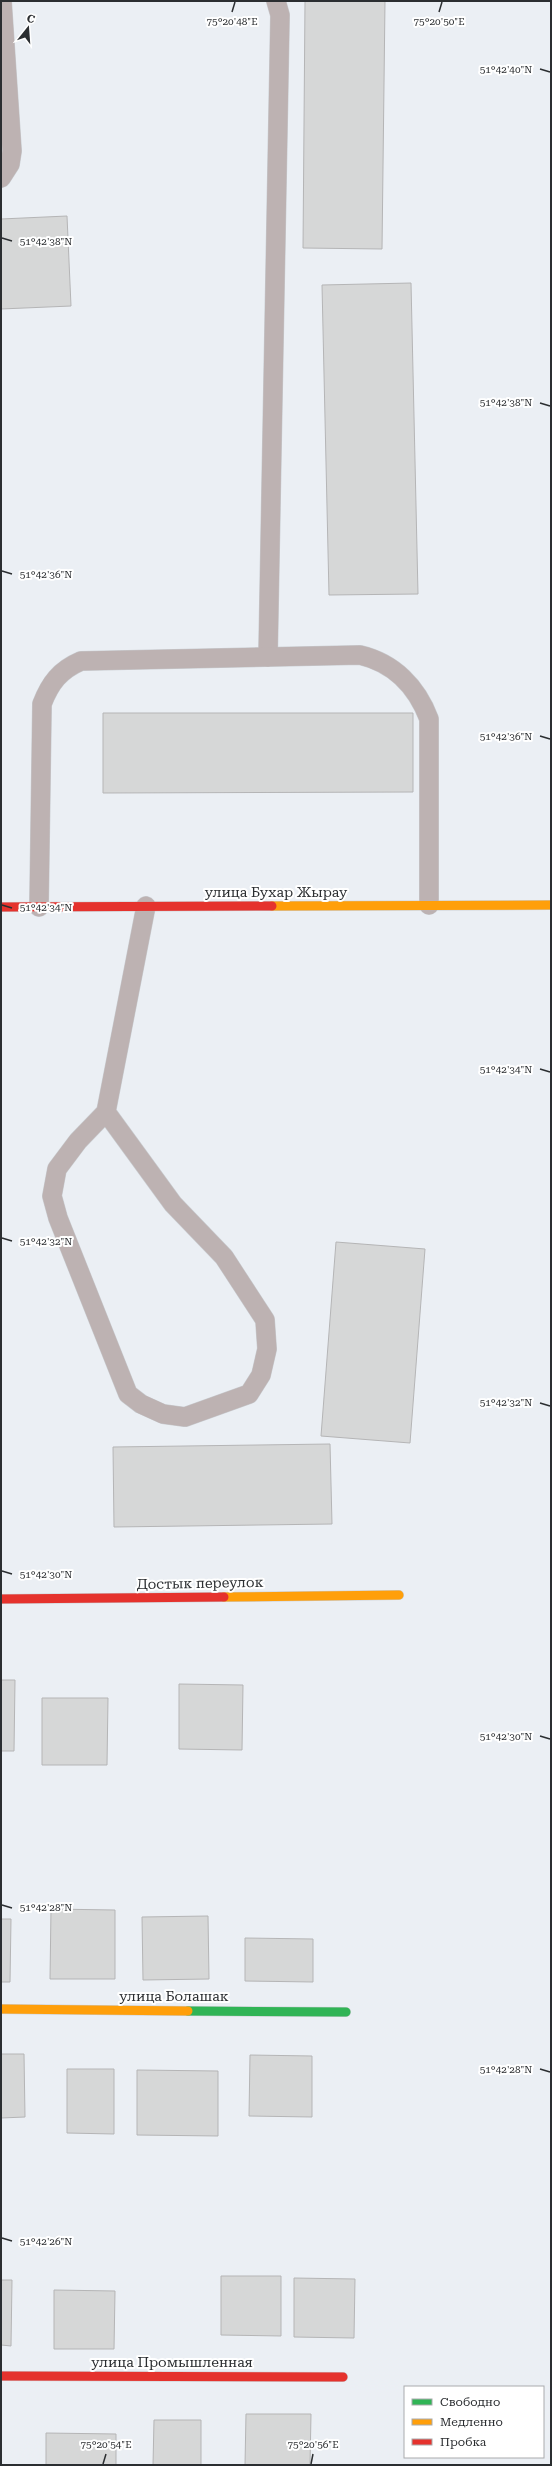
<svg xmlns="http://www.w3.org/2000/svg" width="552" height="2466" font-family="'Roboto Serif',serif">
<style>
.building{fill:#d6d7d7;stroke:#b5b5b6}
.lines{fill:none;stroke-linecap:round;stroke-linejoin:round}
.lane-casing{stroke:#c9ccd0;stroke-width:20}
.fast-casing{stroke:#c9ccd0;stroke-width:10}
.slow-casing{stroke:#c9ccd0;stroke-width:10}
.jam-casing{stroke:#c9ccd0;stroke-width:10}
.lane{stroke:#bdb2b2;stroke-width:19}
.fast{stroke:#30b455;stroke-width:9}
.slow{stroke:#ff9f0a;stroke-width:9}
.jam{stroke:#e5322d;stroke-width:9}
.ticks{fill:none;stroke:#2b2e31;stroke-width:1.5}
.labels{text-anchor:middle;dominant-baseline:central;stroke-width:4;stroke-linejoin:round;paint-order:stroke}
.street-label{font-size:14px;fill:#2b2e31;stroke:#fff}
.ticks-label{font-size:10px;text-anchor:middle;fill:#2b2e31;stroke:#fff;stroke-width:4;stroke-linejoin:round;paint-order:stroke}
</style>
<rect width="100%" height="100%" fill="#ebeff4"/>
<g class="building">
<path d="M 305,1 L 385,1 L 382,249 L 303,248 Z"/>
<path d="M 67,216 L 71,306 L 1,309 L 1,219 Z"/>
<path d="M 411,283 L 418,594 L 329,595 L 322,285 Z"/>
<path d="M 103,713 L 413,713 L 413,792 L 103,793 Z"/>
<path d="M 336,1242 L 425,1249 L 410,1443 L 321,1436 Z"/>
<path d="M 330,1444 L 332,1524 L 114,1527 L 113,1447 Z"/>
<path d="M 1,1680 L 15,1680 L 14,1751 L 1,1751 Z"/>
<path d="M 179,1684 L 243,1685 L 242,1750 L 179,1749 Z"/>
<path d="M 42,1698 L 108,1698 L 107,1765 L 42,1765 Z"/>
<path d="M 51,1909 L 115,1910 L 115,1979 L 50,1979 Z"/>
<path d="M 208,1916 L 209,1979 L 143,1980 L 142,1917 Z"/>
<path d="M 1,1919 L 11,1919 L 10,1982 L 1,1982 Z"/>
<path d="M 245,1938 L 313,1939 L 313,1982 L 245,1981 Z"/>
<path d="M 1,2054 L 24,2054 L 25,2117 L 1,2118 Z"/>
<path d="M 250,2055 L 312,2056 L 312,2117 L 249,2116 Z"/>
<path d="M 67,2069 L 114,2069 L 114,2134 L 67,2133 Z"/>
<path d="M 137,2070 L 218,2071 L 218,2136 L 137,2135 Z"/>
<path d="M 221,2276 L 281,2276 L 281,2336 L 221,2335 Z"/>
<path d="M 294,2278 L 355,2279 L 354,2338 L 294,2337 Z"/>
<path d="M 1,2280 L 12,2280 L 11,2346 L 1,2345 Z"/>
<path d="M 54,2290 L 115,2291 L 114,2349 L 54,2349 Z"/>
<path d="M 246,2414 L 311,2414 L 310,2465 L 245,2465 Z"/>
<path d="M 154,2420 L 201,2420 L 201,2465 L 153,2465 Z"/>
<path d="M 46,2433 L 116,2434 L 116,2465 L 46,2465 Z"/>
</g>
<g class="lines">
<g class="lane-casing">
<g id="lane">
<path d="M 1,178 L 10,164 L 12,151 L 2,1"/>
<path d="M 268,657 L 280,15 L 276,1"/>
<path d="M 39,907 L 42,704 C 50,683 60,670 81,661 L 360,655 C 394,663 417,687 429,719 L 429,905"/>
<path d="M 106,1112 L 173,1204 L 224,1257 L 265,1320 L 267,1349 L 261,1375 L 249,1394 L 185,1417 L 163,1414 L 141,1404 L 128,1394 L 58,1218 L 52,1196 L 57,1169 L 78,1141 L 106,1112 L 146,906"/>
</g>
</g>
<g class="fast-casing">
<path id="fast" d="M 188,2011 L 346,2012"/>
</g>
<g class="slow-casing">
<g id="slow">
<path d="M 272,906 L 551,905"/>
<path d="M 224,1597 L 399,1595"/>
<path d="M 1,2009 L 188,2011"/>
</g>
</g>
<g class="jam-casing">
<g id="jam">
<path d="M 1,907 L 272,906"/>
<path d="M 1,1599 L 224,1597"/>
<path d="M 1,2376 L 343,2377"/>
</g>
</g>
<use href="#lane" class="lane"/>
<use href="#fast" class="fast"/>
<use href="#slow" class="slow"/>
<use href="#jam" class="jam"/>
</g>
<path class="ticks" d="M 232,12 L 235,2M 439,12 L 442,2M 540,69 L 550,72M 2,238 L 12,241M 540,403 L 550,406M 2,571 L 12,574M 540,736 L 550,739M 2,905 L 12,908M 540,1069 L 550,1072M 2,1238 L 12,1241M 540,1403 L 550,1406M 2,1571 L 12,1574M 540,1736 L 550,1739M 2,1905 L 12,1908M 540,2069 L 550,2072M 2,2238 L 12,2241M 103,2464 L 106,2454M 311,2464 L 313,2454"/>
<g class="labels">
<g class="street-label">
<text x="276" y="892">улица Бухар Жырау</text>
<text transform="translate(200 1583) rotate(-1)">Достык переулок</text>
<text x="174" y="1996">улица Болашак</text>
<text x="172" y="2362">улица Промышленная</text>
</g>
</g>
<g class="ticks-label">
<text x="232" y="25">75°20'48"E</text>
<text x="439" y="25">75°20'50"E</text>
<text x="506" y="73">51°42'40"N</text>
<text x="46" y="245">51°42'38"N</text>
<text x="506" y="406">51°42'38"N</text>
<text x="46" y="578">51°42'36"N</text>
<text x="506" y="740">51°42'36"N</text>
<text x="46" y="911">51°42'34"N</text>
<text x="506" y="1073">51°42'34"N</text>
<text x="46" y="1245">51°42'32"N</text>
<text x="506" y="1406">51°42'32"N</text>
<text x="46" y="1578">51°42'30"N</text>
<text x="506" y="1740">51°42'30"N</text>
<text x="46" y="1911">51°42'28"N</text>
<text x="506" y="2073">51°42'28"N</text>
<text x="46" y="2245">51°42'26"N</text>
<text x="106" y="2448">75°20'54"E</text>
<text x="313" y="2448">75°20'56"E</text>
</g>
<rect width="552" height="2466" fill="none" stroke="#2b2e31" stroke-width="4"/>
<rect x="404" y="2386" width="140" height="72" fill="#ffffff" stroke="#aaabad"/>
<rect x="412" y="2399" width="20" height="6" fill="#30b455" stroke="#aaabad"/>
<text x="440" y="2406" font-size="12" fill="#2b2e31">Свободно</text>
<rect x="412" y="2419" width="20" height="6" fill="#ff9f0a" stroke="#aaabad"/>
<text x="440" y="2426" font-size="12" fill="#2b2e31">Медленно</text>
<rect x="412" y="2439" width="20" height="6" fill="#e5322d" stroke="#aaabad"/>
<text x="440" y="2446" font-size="12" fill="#2b2e31">Пробка</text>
<g transform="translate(28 28) rotate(17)" stroke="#ffffff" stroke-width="3" paint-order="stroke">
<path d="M0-3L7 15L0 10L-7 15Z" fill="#2b2e31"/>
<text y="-6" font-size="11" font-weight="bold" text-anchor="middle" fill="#2b2e31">С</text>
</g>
</svg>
